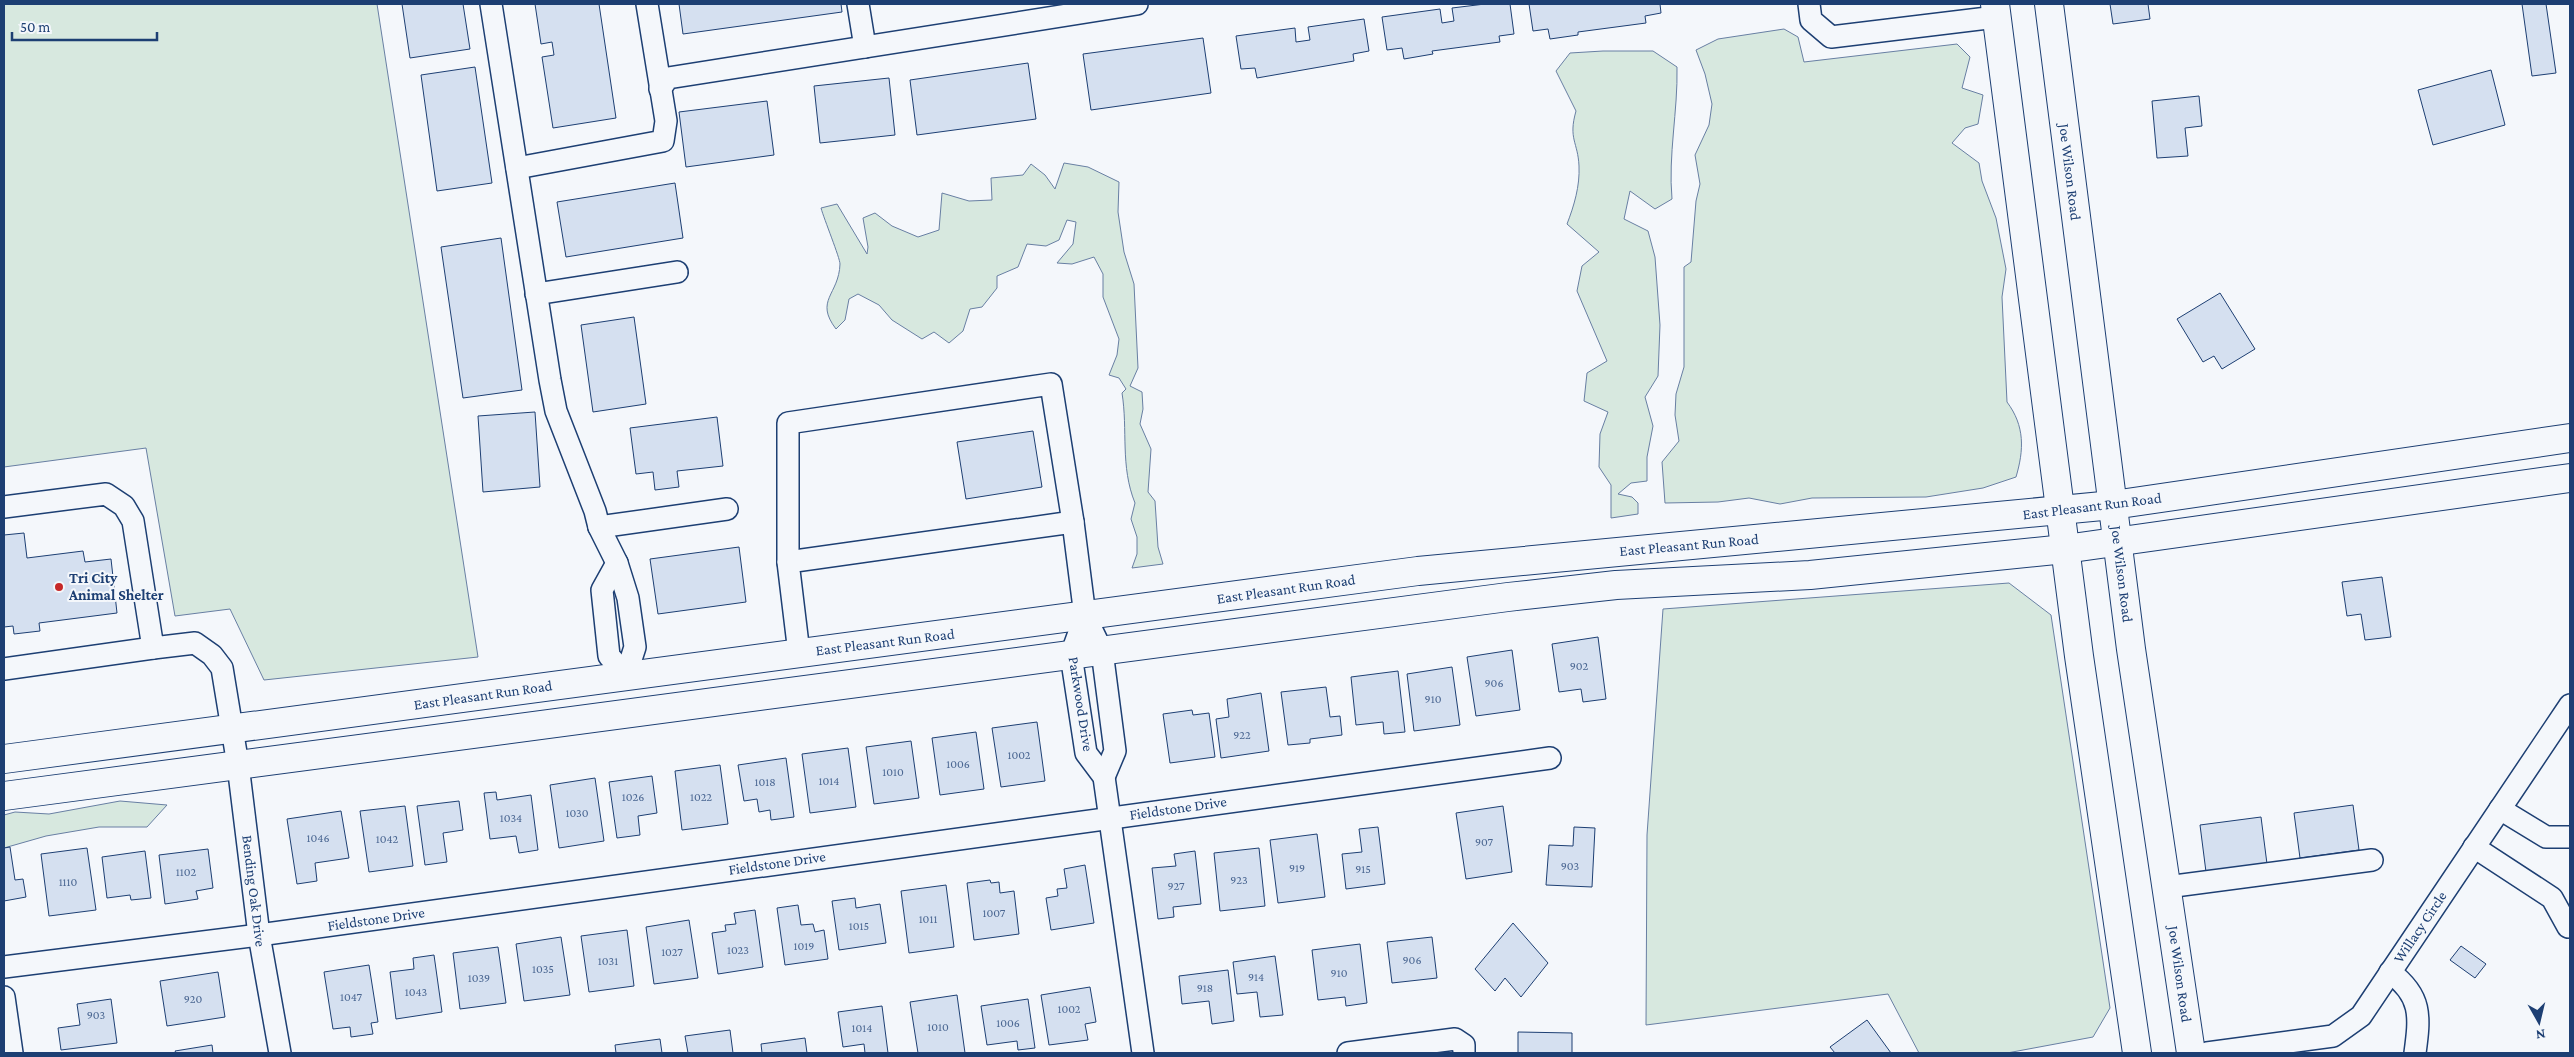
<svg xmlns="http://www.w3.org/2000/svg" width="2574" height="1057" font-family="'Crimson Pro',serif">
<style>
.green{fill:#d7e8df;stroke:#687fa3}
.building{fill:#d5e0f0;stroke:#1d3f73}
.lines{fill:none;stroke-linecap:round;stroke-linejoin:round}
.minor-casing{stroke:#1d3f73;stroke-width:24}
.major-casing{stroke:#1d3f73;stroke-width:30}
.minor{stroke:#f4f7fb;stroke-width:21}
.major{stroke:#f4f7fb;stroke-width:28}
.poi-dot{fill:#c62828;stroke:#f4f7fb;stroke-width:2}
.labels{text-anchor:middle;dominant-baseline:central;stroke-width:4;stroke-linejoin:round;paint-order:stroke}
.number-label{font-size:12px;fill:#4b6792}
.street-label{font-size:15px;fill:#1d3f73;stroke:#f4f7fb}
.poi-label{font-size:15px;font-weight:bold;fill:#1d3f73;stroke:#f4f7fb;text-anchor:start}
</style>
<rect width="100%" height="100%" fill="#f4f7fb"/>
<g class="green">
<path d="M 4,4 L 377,4 L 478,657 L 264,680 L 230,609 L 175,616 L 146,448 L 4,467 Z"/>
<path d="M 1784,29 L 1798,37 L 1804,62 L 1957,44 L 1970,57 L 1962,88 L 1983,95 L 1978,124 L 1965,128 L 1952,143 L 1979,163 L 1982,181 L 1996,218 L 2006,269 L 2002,297 L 2007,402 C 2025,426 2024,450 2016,477 L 1983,488 L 1926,497 L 1812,498 L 1780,504 L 1749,498 L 1718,502 L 1665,503 L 1662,462 L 1679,441 L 1675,415 L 1676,394 L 1684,367 L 1684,267 L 1691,262 L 1696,201 L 1700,184 L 1695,155 L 1709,125 L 1712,104 L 1705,74 L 1696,50 L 1718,39 Z"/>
<path d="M 1603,51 L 1653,51 L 1677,67 C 1678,111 1668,155 1672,199 L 1655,209 L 1630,191 L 1624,219 L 1648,231 L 1655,257 L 1660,325 L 1658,376 L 1645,397 L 1653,426 L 1647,457 L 1647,481 L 1631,483 L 1618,494 L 1632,497 L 1638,503 L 1638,514 L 1611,518 L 1611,485 L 1599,467 L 1600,434 L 1608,412 L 1584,401 L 1587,373 L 1607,361 L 1577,291 L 1582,266 L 1599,252 L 1567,224 C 1574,206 1580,186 1579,166 C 1578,142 1568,139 1576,111 L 1556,71 L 1570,53 Z"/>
<path d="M 1064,163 L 1088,167 L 1119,182 L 1118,212 L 1124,252 L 1134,284 L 1138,368 L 1130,386 L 1142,392 L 1143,409 L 1140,424 L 1151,449 L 1148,492 L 1155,501 L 1158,547 L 1163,564 L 1132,568 L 1137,554 L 1137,537 L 1131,519 L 1135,503 C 1120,466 1128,430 1122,393 L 1126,389 L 1119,378 L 1109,375 L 1117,355 L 1119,339 L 1103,297 L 1103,274 L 1094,257 L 1072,264 L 1057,263 L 1073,244 L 1076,222 L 1067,220 L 1059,240 L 1046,246 L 1027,244 L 1018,267 L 997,276 L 997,288 L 982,307 L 970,309 L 963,331 L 949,343 L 934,332 L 922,339 L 892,320 L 879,305 L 858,294 L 849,299 L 845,320 L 836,329 C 814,300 839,295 840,264 C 840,258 824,219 821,208 L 837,204 L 867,254 L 868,247 L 863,218 L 875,213 L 892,226 L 918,237 L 939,230 L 942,193 L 969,201 L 992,200 L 991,178 L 1023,175 L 1031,164 L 1045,175 L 1055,189 Z"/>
<path d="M 2009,583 L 2051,615 L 2110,1008 L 2093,1037 L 2007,1053 L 1919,1053 L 1888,994 L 1646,1025 L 1647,835 L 1663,609 Z"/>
<path d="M 120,801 L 167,805 L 147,827 L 99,827 L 46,836 L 4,848 L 4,815 L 15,812 L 49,814 Z"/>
</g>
<g class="building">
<path d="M 402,4 L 463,4 L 470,49 L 410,58 Z"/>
<path d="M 535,4 L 599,4 L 616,118 L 553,128 L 542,57 L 554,55 L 552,42 L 541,44 Z"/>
<path d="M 679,4 L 841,4 L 842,12 L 683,34 Z"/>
<path d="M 1485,4 L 1510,4 L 1514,34 L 1499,36 L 1500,42 L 1432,51 L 1433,54 L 1404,59 L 1402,48 L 1387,50 L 1382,17 L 1440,9 L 1442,23 L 1454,21 L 1452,8 Z"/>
<path d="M 1529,4 L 1660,4 L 1661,13 L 1645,16 L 1646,23 L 1578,32 L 1578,35 L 1550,39 L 1548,29 L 1533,31 Z"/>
<path d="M 2110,4 L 2148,4 L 2150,19 L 2113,24 Z"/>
<path d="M 2522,4 L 2546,4 L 2556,73 L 2532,76 Z"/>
<path d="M 1364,19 L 1369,51 L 1353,54 L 1354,61 L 1257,78 L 1255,68 L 1241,69 L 1236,36 L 1295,28 L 1296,42 L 1310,40 L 1308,27 Z"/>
<path d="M 1203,38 L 1211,93 L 1091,110 L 1083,54 Z"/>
<path d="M 1028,63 L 1036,119 L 917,135 L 910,80 Z"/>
<path d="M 475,67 L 492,183 L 437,191 L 421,75 Z"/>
<path d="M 2491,70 L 2505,125 L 2433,145 L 2418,90 Z"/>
<path d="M 889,78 L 895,135 L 820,143 L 814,86 Z"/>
<path d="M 2199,96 L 2202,126 L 2185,128 L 2188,156 L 2157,158 L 2152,101 Z"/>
<path d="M 767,101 L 774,155 L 686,167 L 679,112 Z"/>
<path d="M 675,183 L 683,238 L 566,257 L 557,202 Z"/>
<path d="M 501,238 L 522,390 L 463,398 L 441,247 Z"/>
<path d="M 2220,293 L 2255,349 L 2222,369 L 2214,356 L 2203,362 L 2177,319 Z"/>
<path d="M 634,317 L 646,404 L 593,412 L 581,325 Z"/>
<path d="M 535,412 L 540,487 L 483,492 L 478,416 Z"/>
<path d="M 717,417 L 723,466 L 677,471 L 679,487 L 655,490 L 653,472 L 636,474 L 630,428 Z"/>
<path d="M 1033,431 L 1042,487 L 966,499 L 957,442 Z"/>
<path d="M 24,533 L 27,558 L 83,551 L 85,562 L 111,559 L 117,613 L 39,623 L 40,631 L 14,634 L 13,626 L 4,627 L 4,535 Z"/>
<path d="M 739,547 L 746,602 L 658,614 L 650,559 Z"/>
<path d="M 2382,577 L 2391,637 L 2365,640 L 2361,614 L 2347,616 L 2342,582 Z"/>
<path d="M 1598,637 L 1606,699 L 1583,702 L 1581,689 L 1559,692 L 1552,644 Z"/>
<path d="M 1512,650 L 1520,710 L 1476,716 L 1467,657 Z"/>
<path d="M 1452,667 L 1460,725 L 1414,731 L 1407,674 Z"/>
<path d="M 1398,671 L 1405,732 L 1384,734 L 1383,722 L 1356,725 L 1351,677 Z"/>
<path d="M 1326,687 L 1330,717 L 1340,716 L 1342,735 L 1310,739 L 1310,743 L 1288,745 L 1281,692 Z"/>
<path d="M 1261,693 L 1269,751 L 1221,758 L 1216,719 L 1229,717 L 1227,699 Z"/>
<path d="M 1192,710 L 1193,715 L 1209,713 L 1215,757 L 1170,763 L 1163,714 Z"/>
<path d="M 1037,722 L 1045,781 L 1001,787 L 992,728 Z"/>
<path d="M 976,732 L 984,789 L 940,795 L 932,738 Z"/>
<path d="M 911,741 L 919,798 L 874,804 L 866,747 Z"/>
<path d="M 848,748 L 856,807 L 810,813 L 802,754 Z"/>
<path d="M 786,758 L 794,817 L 771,820 L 770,810 L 759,812 L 757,799 L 744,801 L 738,765 Z"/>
<path d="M 720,765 L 728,824 L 682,830 L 675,771 Z"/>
<path d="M 652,776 L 657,813 L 638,816 L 640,835 L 617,838 L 609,782 Z"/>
<path d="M 595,778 L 604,841 L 559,848 L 550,785 Z"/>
<path d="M 496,792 L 497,800 L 531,795 L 538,850 L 519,853 L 516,836 L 490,839 L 484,793 Z"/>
<path d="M 459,801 L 463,830 L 443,833 L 447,862 L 425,865 L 417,806 Z"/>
<path d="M 2353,805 L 2359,850 L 2300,858 L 2294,813 Z"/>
<path d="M 405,806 L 413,866 L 369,872 L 360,811 Z"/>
<path d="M 1503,806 L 1512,872 L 1466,879 L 1456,813 Z"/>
<path d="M 341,811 L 349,858 L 315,863 L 317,881 L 297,884 L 287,819 Z"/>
<path d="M 2261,817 L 2267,864 L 2206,872 L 2200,825 Z"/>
<path d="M 1378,827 L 1385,884 L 1346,889 L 1342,854 L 1362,852 L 1359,829 Z"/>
<path d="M 1574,827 L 1595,828 L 1592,887 L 1546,885 L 1549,845 L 1573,846 Z"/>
<path d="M 1317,834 L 1325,897 L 1278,903 L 1270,840 Z"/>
<path d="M 10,847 L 15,880 L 23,879 L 26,897 L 4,901 L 4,848 Z"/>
<path d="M 87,848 L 96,910 L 49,916 L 41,854 Z"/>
<path d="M 1259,848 L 1265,906 L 1220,911 L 1214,853 Z"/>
<path d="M 208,849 L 213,888 L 196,891 L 198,899 L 165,904 L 159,855 Z"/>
<path d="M 145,851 L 151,898 L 131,900 L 130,895 L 107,898 L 102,857 Z"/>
<path d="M 1195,851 L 1201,904 L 1173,907 L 1174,917 L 1158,919 L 1152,868 L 1176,866 L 1174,854 Z"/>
<path d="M 1085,865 L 1094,923 L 1051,930 L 1046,898 L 1058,896 L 1057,889 L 1067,888 L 1064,869 Z"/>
<path d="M 990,880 L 991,883 L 999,882 L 1000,893 L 1014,891 L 1019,934 L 974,940 L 967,883 Z"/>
<path d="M 946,885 L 954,947 L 909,953 L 901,891 Z"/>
<path d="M 855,898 L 856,908 L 880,904 L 886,943 L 839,950 L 832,901 Z"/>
<path d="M 798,905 L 801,925 L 813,924 L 815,932 L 824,930 L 828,959 L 785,965 L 777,908 Z"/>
<path d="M 755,910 L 763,967 L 718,974 L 712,933 L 726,931 L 725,925 L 736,924 L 734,913 Z"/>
<path d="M 689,920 L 698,978 L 654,984 L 646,927 Z"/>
<path d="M 1513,923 L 1548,963 L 1521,997 L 1505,978 L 1495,991 L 1475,969 Z"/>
<path d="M 627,930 L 634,986 L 589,992 L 581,936 Z"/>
<path d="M 561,937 L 570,995 L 524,1001 L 516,944 Z"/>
<path d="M 1432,937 L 1437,978 L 1392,983 L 1387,942 Z"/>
<path d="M 1360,944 L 1367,1003 L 1346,1006 L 1345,997 L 1318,1000 L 1312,950 Z"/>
<path d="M 2461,946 L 2486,964 L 2475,978 L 2450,960 Z"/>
<path d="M 498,947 L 506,1003 L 460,1009 L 453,953 Z"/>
<path d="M 434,955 L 442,1012 L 396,1019 L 390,972 L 414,969 L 413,958 Z"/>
<path d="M 1275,956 L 1283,1015 L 1260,1017 L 1257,992 L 1237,994 L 1233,962 Z"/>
<path d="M 369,965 L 378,1022 L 371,1023 L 373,1034 L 351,1037 L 350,1027 L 333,1029 L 324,972 Z"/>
<path d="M 1228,970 L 1234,1021 L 1212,1024 L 1209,1001 L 1182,1004 L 1179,976 Z"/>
<path d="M 218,972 L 225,1017 L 167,1026 L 160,981 Z"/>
<path d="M 1090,987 L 1096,1022 L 1085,1024 L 1088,1040 L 1049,1045 L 1041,995 Z"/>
<path d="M 957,995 L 965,1053 L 918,1053 L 910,1002 Z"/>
<path d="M 111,999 L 117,1043 L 61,1050 L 58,1028 L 80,1025 L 77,1004 Z"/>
<path d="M 1028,999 L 1035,1048 L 1018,1050 L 1017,1041 L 987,1045 L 981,1006 Z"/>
<path d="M 882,1006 L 888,1053 L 865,1053 L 864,1044 L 843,1047 L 838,1012 Z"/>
<path d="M 1867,1020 L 1891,1053 L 1835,1053 L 1830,1047 Z"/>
<path d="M 730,1030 L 733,1053 L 688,1053 L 685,1036 Z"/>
<path d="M 1518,1032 L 1572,1033 L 1572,1053 L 1518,1053 Z"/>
<path d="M 805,1038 L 807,1053 L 762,1053 L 761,1044 Z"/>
<path d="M 660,1039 L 662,1053 L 616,1053 L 615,1045 Z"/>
<path d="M 212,1045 L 213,1053 L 176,1053 L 175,1051 Z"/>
</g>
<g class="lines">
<g class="minor-casing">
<g id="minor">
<path d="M 491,4 L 550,380 L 556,411 L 595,511 L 599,527 L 617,563 L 628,598 L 635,647 L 626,675"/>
<path d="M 858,4 L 865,47"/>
<path d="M 1809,4 L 1811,20 L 1831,37 L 1996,17"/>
<path d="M 660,89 L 668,78 L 1137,4"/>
<path d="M 517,168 L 663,141 L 666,121 L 647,4"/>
<path d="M 536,294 L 677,272"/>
<path d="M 4,507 L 106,494 L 124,506 L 133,521 L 153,648 L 195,643 L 212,655 L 222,668 L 238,765 L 259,935 L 280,1053"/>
<path d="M 599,527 L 727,509"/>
<path d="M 788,562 L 788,423 L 1051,384 L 1073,522"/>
<path d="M 617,563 L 602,590 L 609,656 L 626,675"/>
<path d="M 1085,616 L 1071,655 L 1086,753 L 1104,777 L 1143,1053"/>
<path d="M 799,653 L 788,562 L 1073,522 L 1085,616 L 1102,651 L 1115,751 L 1104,777"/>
<path d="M 4,669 L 153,648"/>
<path d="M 2500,809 L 2546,837 L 2570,837"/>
<path d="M 2474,847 L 2552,898 L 2568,927"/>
<path d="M 2167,887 L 2372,860"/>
<path d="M 4,967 L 259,935 L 1550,758"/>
<path d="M 2390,972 C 2422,996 2420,1016 2415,1053"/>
<path d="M 4,997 L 12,1053"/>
<path d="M 1348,1053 L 1455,1039 L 1464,1045 L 1464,1053"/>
<path d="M 2207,1053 L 2333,1036 L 2361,1016 L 2570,705"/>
</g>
</g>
<g class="major-casing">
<g id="major">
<path d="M 1995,4 L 2079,656 L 2137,1053"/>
<path d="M 2049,4 L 2131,649 L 2191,1053"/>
<path d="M 4,759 L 1418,571 L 2113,505 L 2570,438"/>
<path d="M 4,796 L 1508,597 L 1616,585 L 1810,575 L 2065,549 L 2570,478"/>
</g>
</g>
<use href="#minor" class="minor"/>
<use href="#major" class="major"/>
</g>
<circle class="poi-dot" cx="59" cy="587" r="5"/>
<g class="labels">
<g class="number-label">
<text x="1579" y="666">902</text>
<text x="1494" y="683">906</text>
<text x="1433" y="699">910</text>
<text x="1242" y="735">922</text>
<text x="1019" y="755">1002</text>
<text x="958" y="764">1006</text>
<text x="893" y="772">1010</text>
<text x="829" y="781">1014</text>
<text x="765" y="782">1018</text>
<text x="633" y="797">1026</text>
<text x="701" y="797">1022</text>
<text x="577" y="813">1030</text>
<text x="511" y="818">1034</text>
<text x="318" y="838">1046</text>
<text x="387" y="839">1042</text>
<text x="1484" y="842">907</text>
<text x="1570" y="866">903</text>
<text x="1297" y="868">919</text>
<text x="1363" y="869">915</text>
<text x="186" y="872">1102</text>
<text x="1239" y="880">923</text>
<text x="68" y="882">1110</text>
<text x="1176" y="886">927</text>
<text x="994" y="913">1007</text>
<text x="928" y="919">1011</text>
<text x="859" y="926">1015</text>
<text x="804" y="946">1019</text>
<text x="738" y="950">1023</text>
<text x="672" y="952">1027</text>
<text x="1412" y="960">906</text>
<text x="608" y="961">1031</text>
<text x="543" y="969">1035</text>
<text x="1339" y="973">910</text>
<text x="1256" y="977">914</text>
<text x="479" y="978">1039</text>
<text x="1205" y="988">918</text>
<text x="416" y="992">1043</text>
<text x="351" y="997">1047</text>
<text x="193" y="999">920</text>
<text x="1069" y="1009">1002</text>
<text x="96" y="1015">903</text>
<text x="1008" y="1023">1006</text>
<text x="938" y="1027">1010</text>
<text x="862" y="1028">1014</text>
</g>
<g class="street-label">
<text transform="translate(2070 172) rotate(83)">Joe Wilson Road</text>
<text transform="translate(2092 506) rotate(-7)">East Pleasant Run Road</text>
<text transform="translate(1689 545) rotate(-5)">East Pleasant Run Road</text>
<text transform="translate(2122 574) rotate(83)">Joe Wilson Road</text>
<text transform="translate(1286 589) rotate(-8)">East Pleasant Run Road</text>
<text transform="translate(885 642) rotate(-7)">East Pleasant Run Road</text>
<text transform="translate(483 695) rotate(-8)">East Pleasant Run Road</text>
<text transform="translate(1081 704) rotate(81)">Parkwood Drive</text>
<text transform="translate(1178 808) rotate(-8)">Fieldstone Drive</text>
<text transform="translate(777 863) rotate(-8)">Fieldstone Drive</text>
<text transform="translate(254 891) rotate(83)">Bending Oak Drive</text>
<text transform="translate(376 919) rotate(-8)">Fieldstone Drive</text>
<text transform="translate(2420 927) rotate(-56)">Willacy Circle</text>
<text transform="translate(2180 974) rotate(82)">Joe Wilson Road</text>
</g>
<g class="poi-label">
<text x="69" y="578">Tri City<tspan x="69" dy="17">Animal Shelter</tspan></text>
</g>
</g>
<rect width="2574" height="1057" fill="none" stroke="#1d3f73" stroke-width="10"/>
<g transform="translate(2539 1022) rotate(172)" stroke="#f4f7fb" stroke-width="4" paint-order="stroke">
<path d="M0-4L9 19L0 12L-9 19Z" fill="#1d3f73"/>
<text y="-8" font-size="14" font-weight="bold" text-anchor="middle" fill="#1d3f73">N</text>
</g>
<path d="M12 32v8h145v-8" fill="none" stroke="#1d3f73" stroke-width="2.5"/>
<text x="20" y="32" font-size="15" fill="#1d3f73" stroke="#f4f7fb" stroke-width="4" paint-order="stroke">50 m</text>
</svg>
